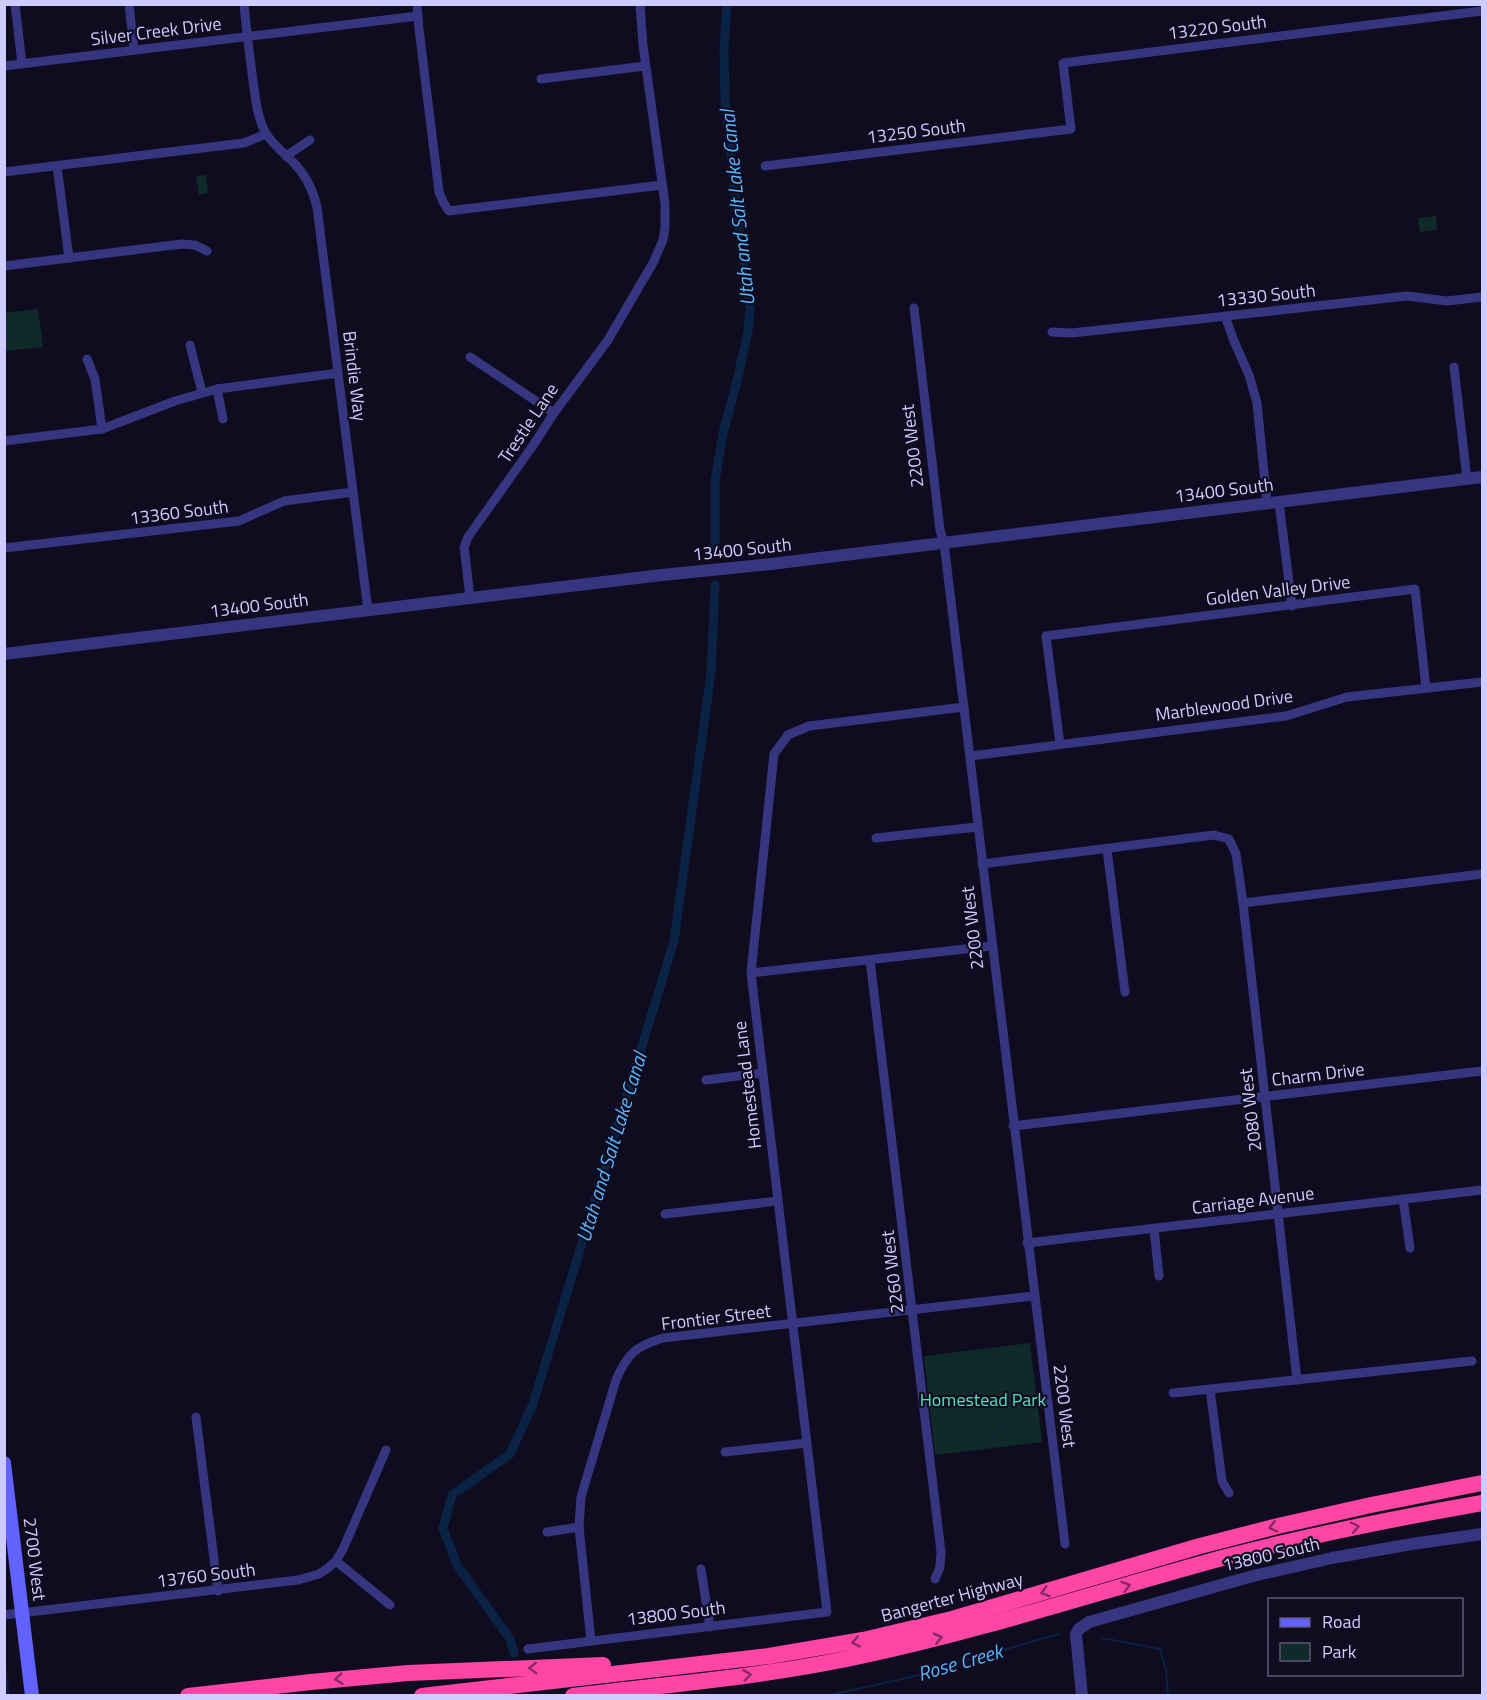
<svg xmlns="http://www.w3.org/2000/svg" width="1487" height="1700" font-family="'Titillium Web',sans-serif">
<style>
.green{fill:#0f2a28}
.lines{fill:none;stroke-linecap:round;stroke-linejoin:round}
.stream{stroke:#0a2345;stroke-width:2}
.canal{stroke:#0a2345;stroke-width:9}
.minor{stroke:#363580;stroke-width:9}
.tertiary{stroke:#363580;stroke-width:12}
.secondary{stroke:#6262ff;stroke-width:14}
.motorway{stroke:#ff46a4;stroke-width:16}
.oneway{stroke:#872962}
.labels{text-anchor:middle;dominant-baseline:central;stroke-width:4.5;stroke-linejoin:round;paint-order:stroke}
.street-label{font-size:18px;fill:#cfcbff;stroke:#0f0c20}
.park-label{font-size:18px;fill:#54e2ba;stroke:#0f0c20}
.water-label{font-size:20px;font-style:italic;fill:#59b7ff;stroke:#0f0c20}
</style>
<rect width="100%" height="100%" fill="#0f0c20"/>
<g class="green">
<path d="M 206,175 L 208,193 L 199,195 L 196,176 Z"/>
<path d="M 1436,216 L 1437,230 L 1420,232 L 1418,218 Z"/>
<path d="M 38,309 L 43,347 L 5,351 L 5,313 Z"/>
<path d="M 1030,1343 L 1042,1442 L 935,1455 L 924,1356 Z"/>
</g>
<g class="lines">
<g class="stream">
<path d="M 1014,1364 L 1014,1365"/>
<path d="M 993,1436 L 995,1436"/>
<path d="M 1102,1638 L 1160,1649 L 1166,1670 L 1168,1696"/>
<path d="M 4,1660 L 9,1696"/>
<path d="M 826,1696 L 911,1677 L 1058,1634"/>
</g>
<g class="canal">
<path d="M 715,552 L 715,482 L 723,433 L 736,385 L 748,332 L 750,308 L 737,212 L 725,99 L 724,49 L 727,4"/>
<path d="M 514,1653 L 510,1639 L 457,1565 L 443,1528 L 452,1495 L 510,1454 L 533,1404 L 674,941 L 711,673 L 715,585"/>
</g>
<g class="minor">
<path d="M 15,4 L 22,64"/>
<path d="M 129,4 L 134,50"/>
<path d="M 244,4 C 246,28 249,50 252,73 C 255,93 256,114 265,132 C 272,144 283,152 293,162 C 306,175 313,190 317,207 L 368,610"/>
<path d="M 417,4 L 419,29 L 439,192 L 443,202 L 449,211 L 662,185"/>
<path d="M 4,66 L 418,16"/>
<path d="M 541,79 L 645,66"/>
<path d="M 286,156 L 310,140"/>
<path d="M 57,166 L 69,258"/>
<path d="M 765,166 L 1071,129 L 1063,63 L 1482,11"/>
<path d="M 4,172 L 244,143 L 266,134"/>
<path d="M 4,266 L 182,244 L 195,245 L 207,251"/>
<path d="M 914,308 L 940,530 L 944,543 C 985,876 1022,1210 1065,1544"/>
<path d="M 1225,316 L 1234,341 L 1249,375 L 1257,403 L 1267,503"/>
<path d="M 1052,332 L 1072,333 L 1407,296 L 1447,301 L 1482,297"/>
<path d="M 190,345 L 202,392"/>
<path d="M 470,357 L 554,413"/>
<path d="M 87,359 L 95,379 L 102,429"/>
<path d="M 1454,367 L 1467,479"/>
<path d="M 217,389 L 223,419"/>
<path d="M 4,441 L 102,429 L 175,401 L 217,389 L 338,373"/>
<path d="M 1279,502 L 1292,606"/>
<path d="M 4,548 L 239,521 L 284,501 L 353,492"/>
<path d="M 470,598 L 465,554 L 464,548 L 468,537 L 532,447 L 554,413 L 608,340 L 640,285 L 653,263 L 663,240 L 665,228 L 665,204 L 643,45 L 640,4"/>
<path d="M 1060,744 L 1046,636 L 1415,589 L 1426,688"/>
<path d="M 970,756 L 1286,716 L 1347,697 L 1482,682"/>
<path d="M 876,838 L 977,827"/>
<path d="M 1107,849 L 1125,992"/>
<path d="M 982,864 L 1214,835 L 1229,839 L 1236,854 L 1243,903 L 1297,1380"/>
<path d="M 1243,903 L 1482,874"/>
<path d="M 870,960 L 941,1552 L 940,1567 L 935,1579"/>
<path d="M 751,973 L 992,946"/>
<path d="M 706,1080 L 762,1073"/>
<path d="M 1013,1126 L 1482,1071"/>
<path d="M 1403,1199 L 1410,1248"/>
<path d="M 665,1214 L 778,1201"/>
<path d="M 1154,1229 L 1159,1276"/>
<path d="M 1027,1243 L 1482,1190"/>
<path d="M 1210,1389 L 1222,1481 L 1229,1493"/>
<path d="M 1173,1393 L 1472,1361"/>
<path d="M 196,1417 L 218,1591"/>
<path d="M 725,1452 L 807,1443"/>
<path d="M 547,1532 L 579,1527"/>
<path d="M 336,1561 L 390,1605"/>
<path d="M 701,1569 L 710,1627"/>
<path d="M 4,1615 L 298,1580 L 319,1574 L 328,1568 L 336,1561 L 343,1549 L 386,1450"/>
<path d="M 591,1641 L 579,1527 L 581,1497 L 616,1380 C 627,1354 636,1346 663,1338 L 1033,1296"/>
<path d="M 528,1649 L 827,1612 L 751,973 L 774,754 L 788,735 L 809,726 L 964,707"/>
</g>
<g class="tertiary">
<path d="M 4,654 L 662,575 L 771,564 L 1482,477"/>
<path d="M 1082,1696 L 1076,1634 L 1079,1629 L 1089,1622 L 1253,1576 L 1332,1558 L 1412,1544 L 1482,1534"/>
</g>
<path class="secondary" d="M 4,1463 L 32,1696"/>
<g class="motorway">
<path d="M 188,1696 L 311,1682 L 408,1673 L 603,1665"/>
<path d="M 422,1696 L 769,1656 L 863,1640 L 952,1619 L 1200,1546 L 1278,1526 L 1371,1505 L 1482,1483"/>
<path d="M 573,1696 C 672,1684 773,1676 870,1654 C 990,1628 1107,1589 1226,1557 C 1311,1535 1397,1518 1482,1503"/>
</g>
</g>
<defs><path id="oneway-chevron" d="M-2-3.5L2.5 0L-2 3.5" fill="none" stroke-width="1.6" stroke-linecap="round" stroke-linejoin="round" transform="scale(1.5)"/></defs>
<g class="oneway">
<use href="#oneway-chevron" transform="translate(1273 1527) rotate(166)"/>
<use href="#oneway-chevron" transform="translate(1355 1527) rotate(-12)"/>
<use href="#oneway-chevron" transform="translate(1126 1586) rotate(-16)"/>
<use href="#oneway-chevron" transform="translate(1045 1592) rotate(164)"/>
<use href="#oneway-chevron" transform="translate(938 1638) rotate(-14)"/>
<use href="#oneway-chevron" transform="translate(856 1642) rotate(169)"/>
<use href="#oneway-chevron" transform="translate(533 1668) rotate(178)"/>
<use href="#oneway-chevron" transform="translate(747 1675) rotate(-7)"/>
<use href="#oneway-chevron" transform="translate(339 1679) rotate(174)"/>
</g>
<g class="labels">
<g class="street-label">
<text transform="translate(1217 27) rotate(-7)">13220 South</text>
<text transform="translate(156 31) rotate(-7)">Silver Creek Drive</text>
<text transform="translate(916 131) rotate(-7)">13250 South</text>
<text transform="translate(1266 295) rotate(-6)">13330 South</text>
<text transform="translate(355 376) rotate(83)">Brindie Way</text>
<text transform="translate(528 423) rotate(-56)">Trestle Lane</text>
<text transform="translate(912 446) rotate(-97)">2200 West</text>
<text transform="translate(1224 490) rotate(-7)">13400 South</text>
<text transform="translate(179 512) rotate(-7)">13360 South</text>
<text transform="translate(742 549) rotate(-6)">13400 South</text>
<text transform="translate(1278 590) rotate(-7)">Golden Valley Drive</text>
<text transform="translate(259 605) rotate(-7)">13400 South</text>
<text transform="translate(1224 705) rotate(-8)">Marblewood Drive</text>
<text transform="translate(972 928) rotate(-97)">2200 West</text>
<text transform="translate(1318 1074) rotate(-7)">Charm Drive</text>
<text transform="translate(747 1085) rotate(-97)">Homestead Lane</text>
<text transform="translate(1250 1110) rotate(-97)">2080 West</text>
<text transform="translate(1253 1200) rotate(-7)">Carriage Avenue</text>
<text transform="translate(892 1272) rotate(-97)">2260 West</text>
<text transform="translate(716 1317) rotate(-7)">Frontier Street</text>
<text transform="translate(1065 1406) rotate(83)">2200 West</text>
<text transform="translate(1271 1554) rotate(-13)">13800 South</text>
<text transform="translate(35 1559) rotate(83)">2700 West</text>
<text transform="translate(206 1575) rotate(-7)">13760 South</text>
<text transform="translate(952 1597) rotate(-15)">Bangerter Highway</text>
<text transform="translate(676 1613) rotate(-7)">13800 South</text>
</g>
<g class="park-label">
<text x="983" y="1399">Homestead Park</text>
</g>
<g class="water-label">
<text transform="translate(737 208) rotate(-96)">Utah and Salt Lake Canal</text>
<text transform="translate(611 1147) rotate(-73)">Utah and Salt Lake Canal</text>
<text transform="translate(960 1662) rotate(-16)">Rose Creek</text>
</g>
</g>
<rect width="1487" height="1700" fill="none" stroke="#cfcbff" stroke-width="12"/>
<rect x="1268" y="1598" width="195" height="78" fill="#0f0c20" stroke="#5c5879" stroke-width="1.5"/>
<rect x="1280" y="1618" width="30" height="9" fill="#6262ff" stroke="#5c5879" stroke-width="1.5"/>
<text x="1322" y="1628" font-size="18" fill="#cfcbff">Road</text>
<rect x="1280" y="1643" width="30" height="18" fill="#0f2a28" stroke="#5c5879" stroke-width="1.5"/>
<text x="1322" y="1658" font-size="18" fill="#cfcbff">Park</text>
</svg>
